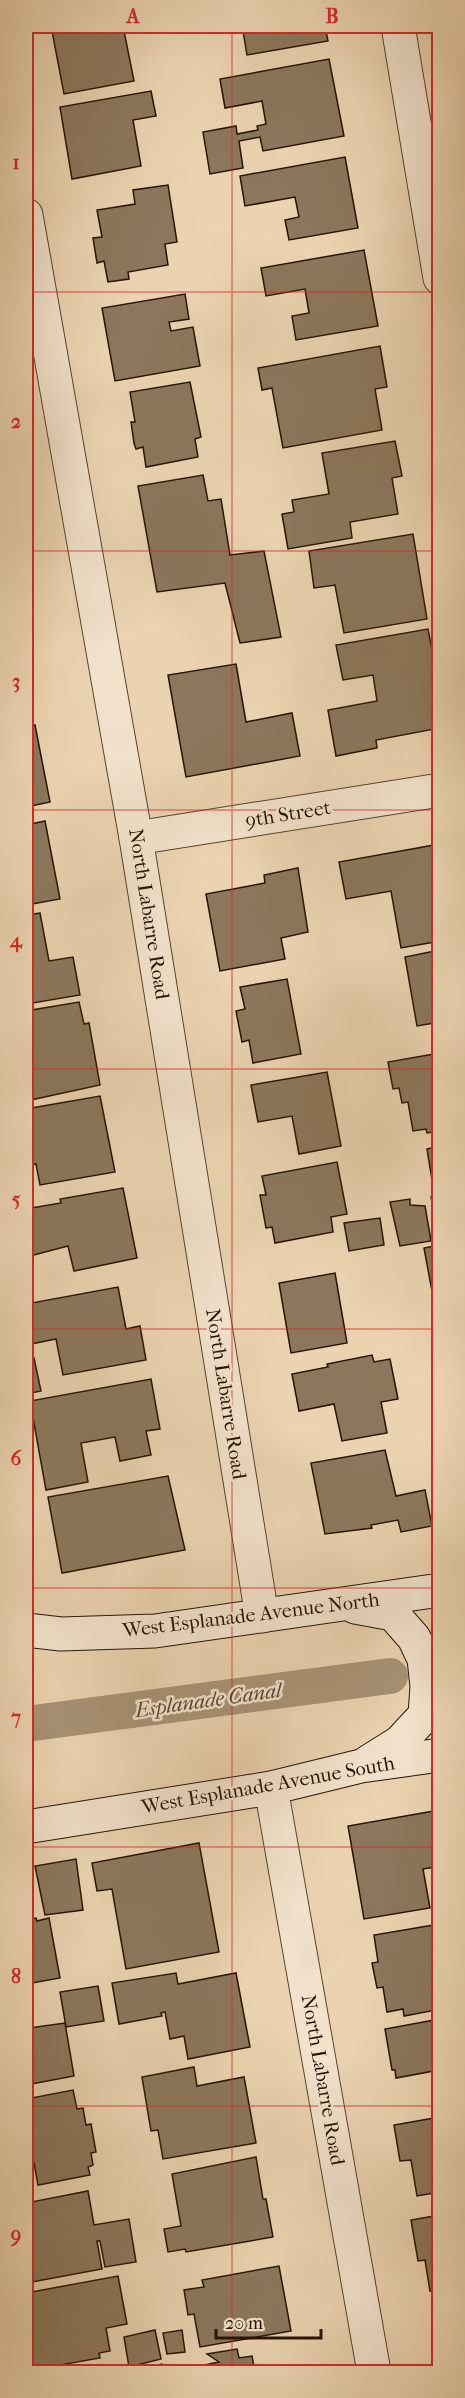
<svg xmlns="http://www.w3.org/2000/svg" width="465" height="2398" font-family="'IM FELL French Canon',serif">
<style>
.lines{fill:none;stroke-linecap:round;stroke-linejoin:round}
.canal{stroke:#a89275;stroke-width:36}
.building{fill:#8c775c;stroke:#261400;stroke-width:1.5}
.minor-casing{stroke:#57442c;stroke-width:35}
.secondary-casing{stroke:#261400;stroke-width:35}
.minor{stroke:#f2e2cc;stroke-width:33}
.secondary{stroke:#f2e2cc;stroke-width:33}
.grid{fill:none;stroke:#d62828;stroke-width:1.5;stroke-opacity:0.55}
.labels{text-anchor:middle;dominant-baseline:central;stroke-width:5;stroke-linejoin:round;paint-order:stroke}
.street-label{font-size:20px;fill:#261400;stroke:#f2e2cc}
.water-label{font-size:21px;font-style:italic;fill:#5a462f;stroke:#f2e2cc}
.neatline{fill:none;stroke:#d62828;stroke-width:2}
.grid-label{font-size:20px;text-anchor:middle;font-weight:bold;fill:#d62828}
</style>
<rect width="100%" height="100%" fill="#ebd3b1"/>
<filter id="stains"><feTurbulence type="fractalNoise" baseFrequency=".00333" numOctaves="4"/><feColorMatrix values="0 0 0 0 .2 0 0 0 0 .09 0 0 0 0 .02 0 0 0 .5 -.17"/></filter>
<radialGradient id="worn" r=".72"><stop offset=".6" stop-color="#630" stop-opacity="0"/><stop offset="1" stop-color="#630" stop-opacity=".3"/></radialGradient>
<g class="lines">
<path class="canal" d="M 26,1724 L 390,1676"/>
</g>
<g class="building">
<path d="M 51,26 L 123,26 L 134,81 L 64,94 Z"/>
<path d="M 258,26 L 325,26 L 328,41 L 247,55 L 243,31 L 258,28 Z"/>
<path d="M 329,59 L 344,136 L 263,151 L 260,137 L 239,141 L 243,168 L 210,174 L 203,132 L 236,126 L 237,134 L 258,130 L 257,126 L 266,124 L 262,101 L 225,108 L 220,79 Z"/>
<path d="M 151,91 L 156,116 L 133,120 L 141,166 L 72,179 L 60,107 Z"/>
<path d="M 345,157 L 358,228 L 289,240 L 285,220 L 299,217 L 295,197 L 245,206 L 240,176 Z"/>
<path d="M 168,185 L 177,242 L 165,244 L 168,265 L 128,272 L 129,279 L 108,282 L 104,261 L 97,263 L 93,238 L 102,237 L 97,210 L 135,204 L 133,190 Z"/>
<path d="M 364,250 L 378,326 L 296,340 L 292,316 L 309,313 L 305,289 L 266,296 L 261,268 Z"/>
<path d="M 185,294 L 189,319 L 169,322 L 171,331 L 193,327 L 200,366 L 115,381 L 102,308 Z"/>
<path d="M 380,346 L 387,387 L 375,389 L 382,430 L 283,448 L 272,388 L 262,390 L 258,368 Z"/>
<path d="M 190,382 L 201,437 L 195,439 L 198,457 L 146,467 L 143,447 L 136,449 L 134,443 L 131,422 L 135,422 L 130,392 Z"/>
<path d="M 395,441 L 402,476 L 392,478 L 398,514 L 350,522 L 352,538 L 288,549 L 282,514 L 294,512 L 292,500 L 329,494 L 322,453 Z"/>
<path d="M 203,475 L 208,501 L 221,499 L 230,555 L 264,551 L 281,637 L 240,643 L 225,583 L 157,592 L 138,486 Z"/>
<path d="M 413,534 L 427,619 L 344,633 L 335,585 L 314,588 L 309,551 Z"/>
<path d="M 428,629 L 440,692 L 440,728 L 376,740 L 377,748 L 336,756 L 328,710 L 377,701 L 373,675 L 343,680 L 336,645 Z"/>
<path d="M 236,664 L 246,722 L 292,713 L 300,756 L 186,777 L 168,675 Z"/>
<path d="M 35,725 L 50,802 L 26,807 L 26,727 Z"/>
<path d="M 45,821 L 60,899 L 26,905 L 26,825 Z"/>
<path d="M 440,844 L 440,941 L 401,948 L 391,891 L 346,899 L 339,862 Z"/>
<path d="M 298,868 L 308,932 L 281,938 L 285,959 L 220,971 L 206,894 L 265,883 L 264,875 Z"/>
<path d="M 40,913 L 49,961 L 73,957 L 80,995 L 33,1003 L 26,963 L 26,915 Z"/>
<path d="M 440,950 L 440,1022 L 417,1026 L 405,957 Z"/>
<path d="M 287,979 L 301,1054 L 253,1063 L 249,1040 L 242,1042 L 236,1011 L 245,1009 L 240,987 Z"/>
<path d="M 79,1002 L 84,1024 L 89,1023 L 100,1085 L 26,1101 L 26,1011 Z"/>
<path d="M 440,1053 L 440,1131 L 427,1133 L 426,1129 L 413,1131 L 408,1102 L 402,1103 L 399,1088 L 393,1089 L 388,1062 Z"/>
<path d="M 327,1072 L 341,1146 L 299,1154 L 292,1116 L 258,1122 L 251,1085 Z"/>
<path d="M 100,1096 L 115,1172 L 40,1185 L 36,1164 L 26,1166 L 26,1109 Z"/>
<path d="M 440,1146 L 440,1178 L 432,1180 L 427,1149 Z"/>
<path d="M 337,1162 L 347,1214 L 331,1217 L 333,1232 L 275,1243 L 272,1227 L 266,1228 L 260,1195 L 266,1195 L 262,1176 Z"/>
<path d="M 123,1188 L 137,1258 L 74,1271 L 68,1246 L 26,1257 L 26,1209 L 61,1203 L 60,1199 Z"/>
<path d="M 440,1196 L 440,1222 L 436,1222 L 431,1197 Z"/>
<path d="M 410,1199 L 410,1205 L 425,1206 L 431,1241 L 400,1246 L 390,1202 Z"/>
<path d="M 380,1218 L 384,1245 L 349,1251 L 344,1223 Z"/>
<path d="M 440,1245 L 440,1301 L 434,1302 L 424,1248 Z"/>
<path d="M 335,1273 L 347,1343 L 291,1353 L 279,1283 Z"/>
<path d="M 118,1287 L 126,1329 L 140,1326 L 146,1360 L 63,1375 L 56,1339 L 26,1345 L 26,1304 Z"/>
<path d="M 372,1355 L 374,1362 L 390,1359 L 398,1399 L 381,1402 L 387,1433 L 342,1441 L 334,1404 L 299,1411 L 292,1374 L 328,1367 L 327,1364 Z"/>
<path d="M 34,1358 L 41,1391 L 26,1394 L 26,1360 Z"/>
<path d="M 151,1379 L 160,1429 L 146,1431 L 151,1455 L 120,1461 L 115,1437 L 81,1443 L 88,1482 L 46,1490 L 30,1401 Z"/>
<path d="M 385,1450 L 396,1496 L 425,1490 L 432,1526 L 401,1532 L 398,1520 L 371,1525 L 372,1528 L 325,1534 L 311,1463 Z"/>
<path d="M 168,1476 L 185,1550 L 62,1573 L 48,1497 Z"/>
<path d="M 26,1536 L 30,1559 L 26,1560 Z"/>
<path d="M 440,1810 L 440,1866 L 423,1869 L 430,1908 L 364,1919 L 348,1826 Z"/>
<path d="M 199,1843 L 219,1952 L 126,1969 L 112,1889 L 97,1891 L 92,1863 Z"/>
<path d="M 76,1859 L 83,1910 L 45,1915 L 35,1866 Z"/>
<path d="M 36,1918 L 37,1921 L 49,1918 L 60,1978 L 26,1984 L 26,1920 Z"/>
<path d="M 440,1924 L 440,2003 L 434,2004 L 436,2010 L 404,2016 L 403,2009 L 387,2012 L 383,1987 L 377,1988 L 372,1963 L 378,1962 L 374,1935 Z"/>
<path d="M 176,1973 L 178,1984 L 236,1973 L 250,2047 L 188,2059 L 184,2036 L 170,2039 L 165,2012 L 161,2013 L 162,2016 L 119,2024 L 112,1983 Z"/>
<path d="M 98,1986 L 104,2021 L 66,2027 L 60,1992 Z"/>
<path d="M 26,2011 L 29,2028 L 65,2023 L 74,2076 L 26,2085 Z"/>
<path d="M 440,2019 L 440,2104 L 439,2104 L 434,2071 L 396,2078 L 395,2070 L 392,2070 L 385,2029 Z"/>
<path d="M 194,2067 L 197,2086 L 244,2077 L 256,2143 L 163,2159 L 158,2130 L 151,2131 L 142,2077 Z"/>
<path d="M 73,2090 L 77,2109 L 83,2108 L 86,2125 L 91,2124 L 96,2152 L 91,2153 L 93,2165 L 88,2167 L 90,2175 L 38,2185 L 34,2163 L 26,2165 L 26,2099 Z"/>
<path d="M 440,2117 L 440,2192 L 417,2196 L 411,2160 L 400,2161 L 394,2125 Z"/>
<path d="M 256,2157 L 263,2199 L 266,2199 L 273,2237 L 186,2252 L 185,2249 L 168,2252 L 164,2229 L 181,2226 L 172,2174 Z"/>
<path d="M 88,2191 L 94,2225 L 129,2219 L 136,2262 L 105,2267 L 100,2241 L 97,2241 L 102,2269 L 26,2283 L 26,2203 Z"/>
<path d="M 440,2215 L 440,2289 L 430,2291 L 425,2260 L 418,2261 L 411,2220 Z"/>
<path d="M 279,2266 L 291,2331 L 200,2347 L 194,2314 L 188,2315 L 184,2290 L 204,2287 L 202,2280 Z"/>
<path d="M 118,2276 L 127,2324 L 106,2328 L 110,2351 L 99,2353 L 100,2358 L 32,2370 L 26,2333 L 26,2293 Z"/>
<path d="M 155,2330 L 161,2359 L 129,2367 L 124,2337 Z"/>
<path d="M 182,2330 L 185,2352 L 167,2354 L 163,2333 Z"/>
<path d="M 237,2349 L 239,2358 L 252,2356 L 255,2372 L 200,2372 L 199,2366 L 219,2362 L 207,2354 Z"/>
<path d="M 162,2364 L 164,2372 L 124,2372 L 124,2371 Z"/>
<path d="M 298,2367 L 299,2372 L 269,2372 Z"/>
</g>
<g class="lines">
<g class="minor-casing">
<g id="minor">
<path d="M 398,26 L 440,278"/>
<path d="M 26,215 L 136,838 L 262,1616"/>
<path d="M 136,838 L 440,790"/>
<path d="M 271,1788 L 374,2372"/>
</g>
</g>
<g class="secondary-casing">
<g id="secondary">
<path d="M 355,1607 L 393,1614 L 414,1638 L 424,1659 L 427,1686 L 425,1715 L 400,1742 L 368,1762"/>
<path d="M 26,1630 L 61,1634 L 155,1631 L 440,1590"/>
<path d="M 26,1827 L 271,1788 L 361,1766 L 440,1755"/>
</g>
</g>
<use href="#minor" class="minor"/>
<use href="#secondary" class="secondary"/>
</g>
<path class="grid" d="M 232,26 L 232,2372M 26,292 L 440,292M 26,551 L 440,551M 26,810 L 440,810M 26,1069 L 440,1069M 26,1329 L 440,1329M 26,1588 L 440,1588M 26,1847 L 440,1847M 26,2106 L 440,2106"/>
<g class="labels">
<g class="street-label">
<text transform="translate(288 814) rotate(-9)">9th Street</text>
<text transform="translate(149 914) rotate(81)">North Labarre Road</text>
<text transform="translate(226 1394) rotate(81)">North Labarre Road</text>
<text transform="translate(251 1615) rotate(-7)">West Esplanade Avenue North</text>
<text transform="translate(268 1785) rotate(-10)">West Esplanade Avenue South</text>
<text transform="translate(323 2080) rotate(80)">North Labarre Road</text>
</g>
<g class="water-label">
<text transform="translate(208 1700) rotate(-8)">Esplanade Canal</text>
</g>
</g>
<rect width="465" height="2398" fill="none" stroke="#ebd3b1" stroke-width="66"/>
<path d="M216 2329v9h105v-9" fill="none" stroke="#261400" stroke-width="3"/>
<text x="225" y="2329" font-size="18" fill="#261400" stroke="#f2e2cc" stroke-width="4.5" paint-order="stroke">20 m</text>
<rect x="33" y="33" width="399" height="2332" class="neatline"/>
<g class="grid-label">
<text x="133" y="23">A</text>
<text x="332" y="23">B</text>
<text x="16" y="169">1</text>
<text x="16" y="428">2</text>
<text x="16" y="688">3</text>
<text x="16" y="947">4</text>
<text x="16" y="1206">5</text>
<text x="16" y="1465">6</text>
<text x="16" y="1724">7</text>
<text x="16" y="1983">8</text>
<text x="16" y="2242">9</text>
</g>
<rect width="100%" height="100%" filter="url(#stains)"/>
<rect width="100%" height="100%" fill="url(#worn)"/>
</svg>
